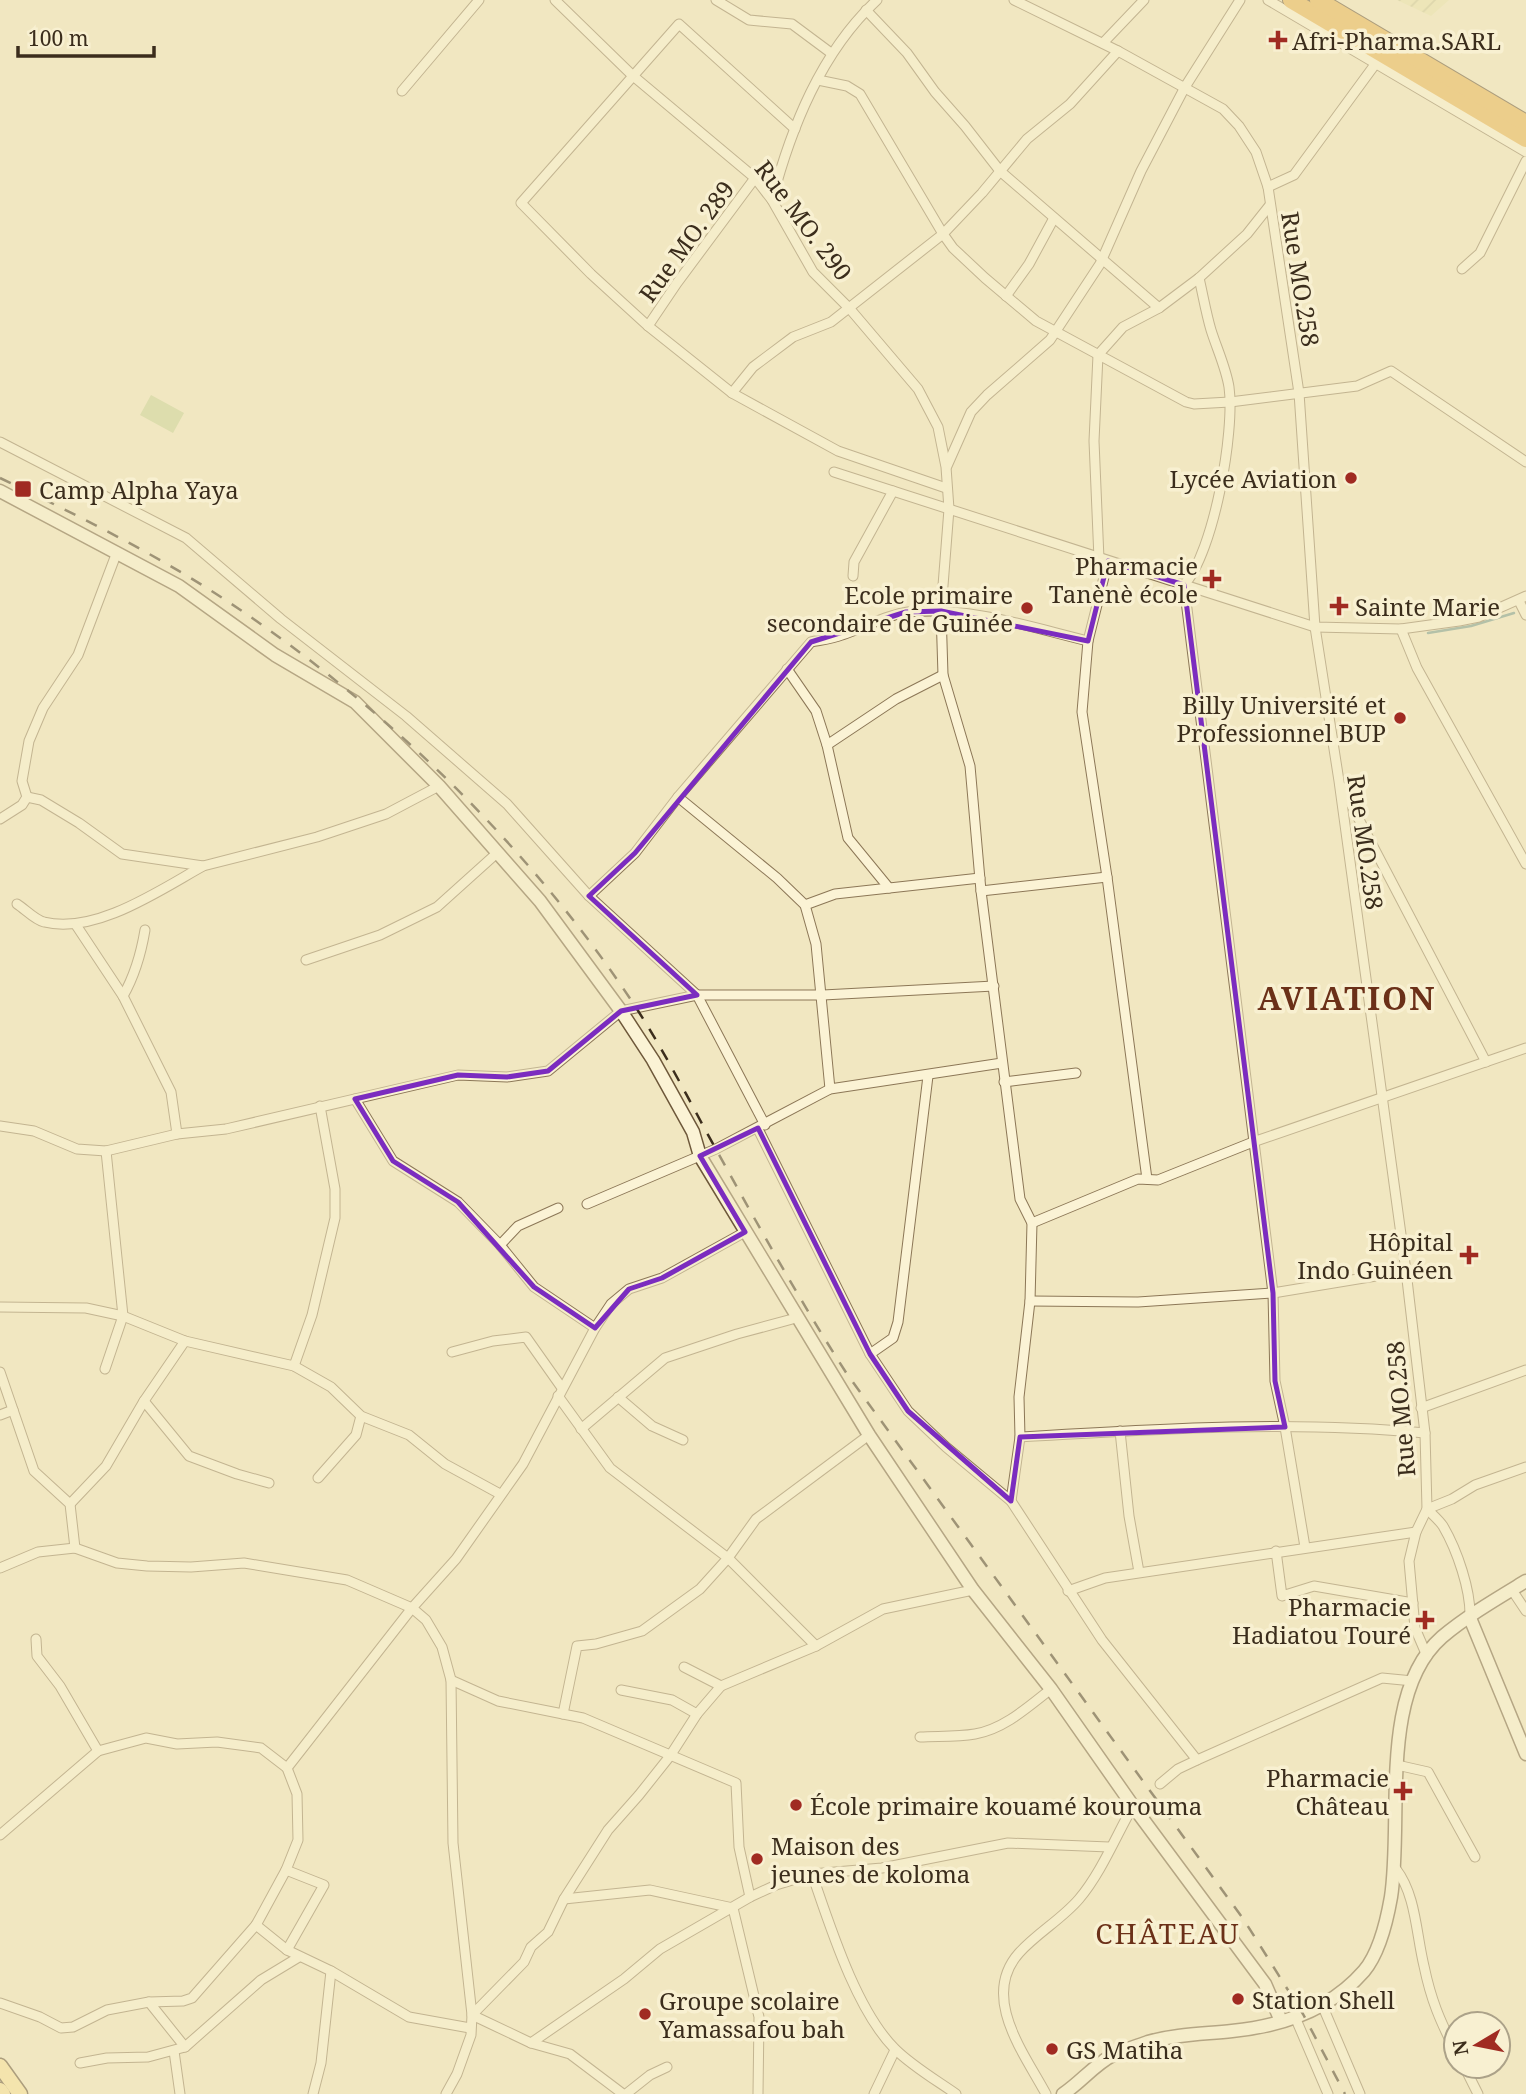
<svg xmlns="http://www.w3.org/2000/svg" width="1526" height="2094" font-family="'Noto Serif',serif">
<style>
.farmland{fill:url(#farmland-furrows)}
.garden{fill:#c5d094}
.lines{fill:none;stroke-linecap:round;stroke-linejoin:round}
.stream{stroke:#6a928b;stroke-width:2.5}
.street-casing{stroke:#8c7757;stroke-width:11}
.secondary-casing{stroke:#6e583a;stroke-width:15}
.primary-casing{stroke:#5a452c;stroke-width:17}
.highway-casing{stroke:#5a452c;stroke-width:18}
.street{stroke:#fbf3d5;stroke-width:9}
.secondary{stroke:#fbf3d5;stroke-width:12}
.primary{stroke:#f8e096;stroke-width:14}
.highway{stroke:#e7af4b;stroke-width:16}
.rail{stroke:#3b2d1c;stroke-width:2.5;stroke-dasharray:12 12;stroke-linecap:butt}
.marked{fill:none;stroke:#7b2cbf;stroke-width:5;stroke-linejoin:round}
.poi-dot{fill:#a02b22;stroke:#f8f0d1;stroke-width:2.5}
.labels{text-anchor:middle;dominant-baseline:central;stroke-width:7;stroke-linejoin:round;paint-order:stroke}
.poi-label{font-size:24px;fill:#3b2d1c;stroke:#f8f0d1;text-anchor:start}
.street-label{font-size:24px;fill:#3b2d1c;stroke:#f8f0d1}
.quarter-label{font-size:28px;letter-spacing:2px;fill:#6b3018;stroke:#f8f0d1}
.district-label{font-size:32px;font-weight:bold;letter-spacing:2px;fill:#6b3018;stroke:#f8f0d1}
</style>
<defs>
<pattern id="farmland-furrows" width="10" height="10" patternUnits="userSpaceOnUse" patternTransform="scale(1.75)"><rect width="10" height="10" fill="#e8e3ad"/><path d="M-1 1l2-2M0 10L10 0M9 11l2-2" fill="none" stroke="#c8c394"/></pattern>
</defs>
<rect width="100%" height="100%" fill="#f1e7c1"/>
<path class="farmland" d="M 1397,0 L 1449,0 L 1431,16 Z"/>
<path class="garden" d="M 151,395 L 184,413 L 173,433 L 140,415 Z"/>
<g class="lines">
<path class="stream" d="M 1428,633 L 1471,626 L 1514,613"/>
<g class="street-casing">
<g id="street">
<path d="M 555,0 L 632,75 L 755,178 L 772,200 L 813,272 L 850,309 L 918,389 L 938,427 L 946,467 L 949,509 L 941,611 L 943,675 L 970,766 L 981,891 L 1020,1199 L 1032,1223 L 1030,1301 L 1019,1397 L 1020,1437 L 1011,1501"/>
<path d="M 716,0 L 749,20 L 792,24 L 831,53"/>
<path d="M 1014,0 L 1118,51 L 1223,109 L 1239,126 L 1256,152 L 1268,187 L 1299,393 L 1315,627 L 1339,781 L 1406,1271 L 1425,1433 L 1427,1509 L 1416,1532 L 1409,1561 L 1415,1628 L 1427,1656"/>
<path d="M 1268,0 L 1526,152"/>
<path d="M 866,10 L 907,53 L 935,92 L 965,126 L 1000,171 L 1159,308"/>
<path d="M 1103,43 L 1144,0"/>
<path d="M 818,80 L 847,86 L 860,94 L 943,234 L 953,248 L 985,278 L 1036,321 L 1186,402 L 1194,404 L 1230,402 L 1357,386 L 1391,371 L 1526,462"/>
<path d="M 402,91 L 479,0"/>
<path d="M 795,129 L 679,24 L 521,203 L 591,274 L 648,326 L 732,393 L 838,451 L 946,488"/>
<path d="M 1268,187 L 1294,175 L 1379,59"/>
<path d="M 772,200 C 791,128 821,52 877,0"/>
<path d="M 1462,269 L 1480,253 L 1526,161"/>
<path d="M 1199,278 C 1203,295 1206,313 1211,330 C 1217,349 1226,368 1229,387 C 1235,431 1214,552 1184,585 L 1273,1293 L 1275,1381 L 1285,1427 L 1305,1547"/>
<path d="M 1006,296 L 1029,264 L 1054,218"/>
<path d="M 648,326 L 677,283 L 755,178"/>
<path d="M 732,393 L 753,367 L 793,337 L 831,322 L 943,234 L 982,193 L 1027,139 L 1070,104 L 1118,51"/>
<path d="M 0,442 L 186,538 L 281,619 L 406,716 L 507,804 L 589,896 L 697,995 L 765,1125"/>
<path d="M 947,466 L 971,412 L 987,395 L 1050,340 L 1100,264 L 1141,171 L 1185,87 L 1240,0"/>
<path d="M 834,472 L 1315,627 L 1401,629 L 1459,621 L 1479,617 L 1526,596"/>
<path d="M 1099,559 L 1094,441 L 1098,355 L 1123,327 L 1159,308 L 1199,278 L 1247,234 L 1270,205"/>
<path d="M 1108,561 L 1088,641 L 1082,712 L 1107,877 L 1147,1179"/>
<path d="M 853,576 L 854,562 L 893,491"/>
<path d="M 1519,601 L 1526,615"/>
<path d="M 1401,629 L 1417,668 L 1526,864"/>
<path d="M 787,669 L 816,711 L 827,745 L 848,838 L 889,888"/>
<path d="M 827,745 L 896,699 L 943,675"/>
<path d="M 1342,787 L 1486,1062"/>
<path d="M 27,797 L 41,800 L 79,823 L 122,854 L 203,866 L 317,837 L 386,814 L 439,786"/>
<path d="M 678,797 L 777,878 L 805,905 L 816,944 L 830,1089"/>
<path d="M 0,819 L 22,805 L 27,797 L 22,781 L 29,741 L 43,708 L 78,655 L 117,552"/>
<path d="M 981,891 L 1107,877"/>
<path d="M 589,896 L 635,853 L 678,797 L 811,642 C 821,640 832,639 842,635 C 864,628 885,615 908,612 C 968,606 1030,627 1088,641"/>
<path d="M 17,904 C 25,909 35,920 44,922 C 95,935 160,890 203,866"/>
<path d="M 805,905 L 835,894 L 980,878"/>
<path d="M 76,925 L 123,996 L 171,1092 L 177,1134"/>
<path d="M 306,960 L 380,935 L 437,907 L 497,853"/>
<path d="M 123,996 C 135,975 141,954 145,930"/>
<path d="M 1004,1082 L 1076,1073"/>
<path d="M 355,1099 L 393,1161 L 458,1202 L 500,1245 L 534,1287 L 595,1328"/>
<path d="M 0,1126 L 34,1131 L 77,1149 L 106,1151 L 177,1134 L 226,1129 L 458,1075 L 507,1077 L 548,1071 L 621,1011 L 697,995 L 823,995 L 994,986"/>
<path d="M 758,1129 L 870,1354 L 908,1411 L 946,1447 L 1011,1501 L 1102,1640 L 1197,1760 L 1382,1678 L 1413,1681"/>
<path d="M 587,1204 L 716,1149 L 830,1089 L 1002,1063"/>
<path d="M 1032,1223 L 1138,1179 L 1158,1180 L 1253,1142 L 1526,1048"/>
<path d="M 500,1245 L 518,1226 L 558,1208"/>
<path d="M 1030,1301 L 1138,1302 L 1273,1293 L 1406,1271"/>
<path d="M 0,1307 L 86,1308 L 123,1316 L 185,1341 L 294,1366 L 331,1387 L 361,1416 L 409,1435 L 445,1464 L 500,1494"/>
<path d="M 452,1352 L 493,1341 L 526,1337 L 562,1388"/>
<path d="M 870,1354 L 893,1338 L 898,1322 L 928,1076"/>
<path d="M 294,1366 L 312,1315 L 335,1218 L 335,1189 L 320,1106"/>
<path d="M 105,1369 L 123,1316 L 106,1151"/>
<path d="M 0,1372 L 34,1471 L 70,1504 L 75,1548"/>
<path d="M 558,1396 L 610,1468 L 728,1558 L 816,1646"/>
<path d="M 618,1397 L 652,1426 L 683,1440"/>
<path d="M 144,1401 L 189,1456 L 237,1474 L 269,1483"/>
<path d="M 1421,1408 L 1526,1370"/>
<path d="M 0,1415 L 13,1410"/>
<path d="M 581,1429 L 665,1358 L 737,1334 L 796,1318"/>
<path d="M 1120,1431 L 1129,1516 L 1139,1572"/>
<path d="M 1020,1437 C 1154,1429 1291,1420 1425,1433"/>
<path d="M 318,1478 L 356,1435 L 361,1416"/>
<path d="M 70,1504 L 106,1466 L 144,1401 L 185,1341"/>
<path d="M 1276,1551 L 1282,1596 L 1314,1586 L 1413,1603"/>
<path d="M 0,1568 L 38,1552 L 75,1548 L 117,1563 L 147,1566 L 191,1567 L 244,1563 L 347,1580 L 412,1608 L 426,1620 L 442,1647 L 451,1680 L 453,1843 L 472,2015 L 471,2035 L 457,2074 L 446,2094"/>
<path d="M 1512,1590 L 1526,1611"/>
<path d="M 1068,1591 L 1105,1578 L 1416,1532"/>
<path d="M 1470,1618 C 1471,1590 1457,1550 1443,1526 C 1439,1520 1433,1515 1427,1509 L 1452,1499 L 1475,1485 L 1526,1467"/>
<path d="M 36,1639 L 37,1656 L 60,1686 L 98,1751"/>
<path d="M 684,1667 L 721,1686"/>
<path d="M 451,1680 L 498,1701 L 583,1718 L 736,1783 L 739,1847 L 750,1897"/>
<path d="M 621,1690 L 672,1700 L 697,1714"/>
<path d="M 563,1714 L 577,1646 L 596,1644 L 642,1631 L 700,1589 L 728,1558 L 756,1519 L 869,1435"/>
<path d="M 920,1737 C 938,1736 957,1737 975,1734 C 1004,1729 1028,1707 1051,1689"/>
<path d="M 1397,1765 L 1428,1772 L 1475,1857"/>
<path d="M 287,1768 L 412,1608 L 456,1559 L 523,1464 L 595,1328 L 611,1304 L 629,1289 L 662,1278 L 745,1232"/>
<path d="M 1160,1784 L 1178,1769 L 1197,1760"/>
<path d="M 0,1835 L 98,1751 L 146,1738 L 177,1744 L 217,1742 L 261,1748 L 287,1768 L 297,1794 L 298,1840 L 286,1870 L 256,1925"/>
<path d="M 1396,1869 C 1416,1895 1416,1933 1424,1966 C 1431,2000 1440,2021 1456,2052"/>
<path d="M 286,1870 L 324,1885 L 287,1950"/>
<path d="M 812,1874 C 830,1926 856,2010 895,2049 C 912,2066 936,2080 956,2094"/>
<path d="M 564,1899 L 650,1890 L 733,1908 L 759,2017 L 758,2094"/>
<path d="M 149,2002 L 185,2047"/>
<path d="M 0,2003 L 40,2017 L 61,2028 L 73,2027 L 107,2010 L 149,2002 L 183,2001 L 192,1998 L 256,1925 L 287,1950 L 331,1971 L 409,2017 L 470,2028"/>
<path d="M 1323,2007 L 1360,2094"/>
<path d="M 1295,2017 L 1328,2094"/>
<path d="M 531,2043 L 624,1979 L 660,1949 L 750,1897 L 776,1885 L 812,1874 L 882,1868 L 1008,1843 L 1109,1847"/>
<path d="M 174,2051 L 180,2094"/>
<path d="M 80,2063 L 107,2058 L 148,2057 L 185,2047 L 261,1980 L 299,1957"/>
<path d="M 1464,2066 L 1478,2094"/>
<path d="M 313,2094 L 321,2063 L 331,1971"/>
<path d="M 623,2094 L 570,2054 L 531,2043 L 472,2015 L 524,1962 L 531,1947 L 548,1932 L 564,1899 L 608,1830 L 639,1795 L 670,1756 L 697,1714 L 721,1686 L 816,1646 L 883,1609 L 973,1590"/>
<path d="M 626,2094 L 650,2075 L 667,2067"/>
<path d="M 874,2094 L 895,2050"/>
<path d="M 1046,2094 C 1024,2053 980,1997 1019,1953 C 1037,1933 1062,1919 1079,1899 C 1101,1873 1116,1836 1133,1806"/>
</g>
</g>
<g class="secondary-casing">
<g id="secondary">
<path d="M 0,491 L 179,586 L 275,655 L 355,702 L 439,786 L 540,901 L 621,1011 L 653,1060 L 693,1132 L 700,1156 L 869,1435 L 973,1590 L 1051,1689 L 1133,1806 L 1265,1984 L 1281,2021"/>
<path d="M 1470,1618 L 1526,1754"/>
<path d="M 1063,2094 C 1080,2083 1095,2064 1113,2055 C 1124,2050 1137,2046 1148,2042 C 1176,2034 1204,2034 1232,2031 C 1282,2026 1331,2009 1364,1971 C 1380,1952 1387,1920 1391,1897 C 1403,1820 1378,1693 1442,1637 C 1467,1616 1498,1598 1526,1581"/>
</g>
</g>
<g class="primary-casing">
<g id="primary">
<path d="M 0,2066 L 20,2094"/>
<path d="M 0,2090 L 3,2094"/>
</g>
</g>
<g class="highway-casing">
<g id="highway">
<path d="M 1291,0 L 1526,139"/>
<path d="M 1318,0 L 1526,123"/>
</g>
</g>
<use href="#street" class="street"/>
<use href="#secondary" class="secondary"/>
<use href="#primary" class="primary"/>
<use href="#highway" class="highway"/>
<path class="rail" d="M 0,478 C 81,517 164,558 239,609 C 392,713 533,851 635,1006 C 661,1046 684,1090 707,1133 C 752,1214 796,1295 847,1374 L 1244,1920 L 1303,2014 L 1345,2094"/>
</g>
<path d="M0 0H1526V2094H0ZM 1108,561 L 1184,585 L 1273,1293 L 1275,1381 L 1285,1427 L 1020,1437 L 1011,1501 L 908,1411 L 870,1354 L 758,1128 L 700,1156 L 745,1232 L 662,1278 L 629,1289 L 595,1328 L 534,1287 L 458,1202 L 393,1161 L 355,1099 L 458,1075 L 507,1077 L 548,1071 L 621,1011 L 697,995 L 589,896 L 635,853 L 811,642 L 906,612 L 941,611 L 1088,641 Z" fill="#f1e7c1" fill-opacity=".55" fill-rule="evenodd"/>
<path class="marked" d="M 1108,561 L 1184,585 L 1273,1293 L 1275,1381 L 1285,1427 L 1020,1437 L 1011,1501 L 908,1411 L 870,1354 L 758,1128 L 700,1156 L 745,1232 L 662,1278 L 629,1289 L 595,1328 L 534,1287 L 458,1202 L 393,1161 L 355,1099 L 458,1075 L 507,1077 L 548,1071 L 621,1011 L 697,995 L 589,896 L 635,853 L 811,642 L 906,612 L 941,611 L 1088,641 Z"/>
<g class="poi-dot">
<path d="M1274.5 29.5h7v7h7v7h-7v7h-7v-7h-7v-7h7z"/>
<circle cx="1351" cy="478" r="7"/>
<rect x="14" y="480" width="18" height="18" rx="3.5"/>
<path d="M1208.5 568.5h7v7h7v7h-7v7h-7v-7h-7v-7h7z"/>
<path d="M1335.5 595.5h7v7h7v7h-7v7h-7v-7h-7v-7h7z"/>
<circle cx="1027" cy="608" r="7"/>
<circle cx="1400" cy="718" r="7"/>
<path d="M1465.5 1244.5h7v7h7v7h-7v7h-7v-7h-7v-7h7z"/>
<path d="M1421.5 1609.5h7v7h7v7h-7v7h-7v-7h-7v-7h7z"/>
<path d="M1399.5 1780.5h7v7h7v7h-7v7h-7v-7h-7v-7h7z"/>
<circle cx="796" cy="1805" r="7"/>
<circle cx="757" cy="1859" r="7"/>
<circle cx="1238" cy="1999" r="7"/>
<circle cx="645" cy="2014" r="7"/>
<circle cx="1052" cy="2049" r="7"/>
</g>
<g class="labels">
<g class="poi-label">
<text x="1292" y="40">Afri-Pharma.SARL</text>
<text x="1337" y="478" text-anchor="end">Lycée Aviation</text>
<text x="39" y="489">Camp Alpha Yaya</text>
<text x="1198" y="565" text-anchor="end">Pharmacie<tspan x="1198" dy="28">Tanènè école</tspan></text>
<text x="1013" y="594" text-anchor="end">Ecole primaire<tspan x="1013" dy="28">secondaire de Guinée</tspan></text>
<text x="1355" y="606">Sainte Marie</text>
<text x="1386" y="704" text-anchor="end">Billy Université et<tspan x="1386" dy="28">Professionnel BUP</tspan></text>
<text x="1453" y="1241" text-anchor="end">Hôpital<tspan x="1453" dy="28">Indo Guinéen</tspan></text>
<text x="1411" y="1606" text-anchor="end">Pharmacie<tspan x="1411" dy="28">Hadiatou Touré</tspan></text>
<text x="1389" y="1777" text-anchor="end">Pharmacie<tspan x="1389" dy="28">Château</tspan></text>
<text x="810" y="1805">École primaire kouamé kourouma</text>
<text x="771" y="1845">Maison des<tspan x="771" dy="28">jeunes de koloma</tspan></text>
<text x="1252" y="1999">Station Shell</text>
<text x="659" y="2000">Groupe scolaire<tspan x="659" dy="28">Yamassafou bah</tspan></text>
<text x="1066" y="2049">GS Matiha</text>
</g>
<g class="street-label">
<text transform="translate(804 220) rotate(53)">Rue MO. 290</text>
<text transform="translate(686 241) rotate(-54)">Rue MO. 289</text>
<text transform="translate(1301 279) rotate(81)">Rue MO.258</text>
<text transform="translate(1366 842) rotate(82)">Rue MO.258</text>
<text transform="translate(1400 1409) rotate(-95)">Rue MO.258</text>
</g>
<g class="quarter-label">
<text x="1168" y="1933">CHÂTEAU</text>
</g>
<g class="district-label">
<text x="1347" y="997">AVIATION</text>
</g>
</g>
<g transform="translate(1477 2045) rotate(260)"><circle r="33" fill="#f8f0d1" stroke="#aca289" stroke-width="2"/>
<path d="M0-5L12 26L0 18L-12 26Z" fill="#a02b22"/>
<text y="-10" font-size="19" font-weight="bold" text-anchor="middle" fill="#3b2d1c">N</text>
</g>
<path d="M18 46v10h136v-10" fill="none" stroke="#3b2d1c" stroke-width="3.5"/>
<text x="28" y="46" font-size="21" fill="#3b2d1c" stroke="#f8f0d1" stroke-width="5" paint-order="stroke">100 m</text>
</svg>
